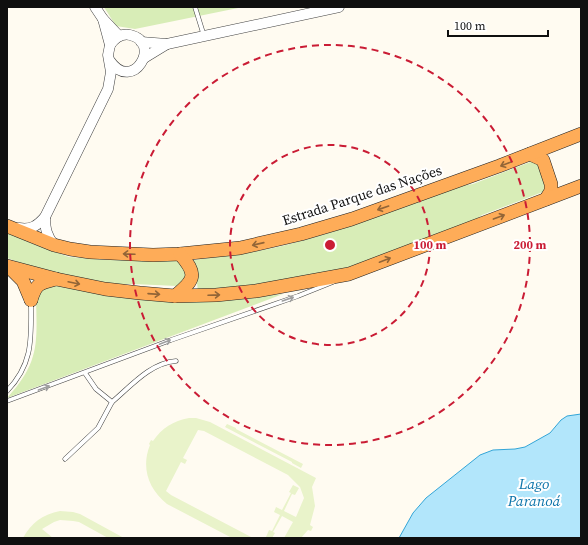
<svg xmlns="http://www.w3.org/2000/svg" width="588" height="545" font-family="'Source Serif 4',serif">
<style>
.green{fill:#d8edb7}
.pitch{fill:#e9f3ca}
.water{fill:#b2e6fb;stroke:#33a5d7}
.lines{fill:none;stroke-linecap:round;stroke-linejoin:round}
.service-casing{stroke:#424242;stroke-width:5}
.tertiary-casing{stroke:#424242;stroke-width:11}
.trunk-casing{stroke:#202020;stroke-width:14}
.service{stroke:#fff;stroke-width:4}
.tertiary{stroke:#fff;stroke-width:10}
.trunk{stroke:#feac58;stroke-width:13}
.oneway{stroke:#926537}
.oneway2{stroke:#9f9f9f}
.ring{fill:none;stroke:#ca1c35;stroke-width:2;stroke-dasharray:7 5}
.labels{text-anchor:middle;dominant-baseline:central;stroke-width:4;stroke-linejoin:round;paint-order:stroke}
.street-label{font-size:14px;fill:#0f0f0f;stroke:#fff}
.water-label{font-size:15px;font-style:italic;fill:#0e75ab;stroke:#fff}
.centre{fill:#ca1c35;stroke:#fff;stroke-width:2}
.ring-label{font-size:12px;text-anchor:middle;font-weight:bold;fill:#ca1c35;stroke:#fff;stroke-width:4;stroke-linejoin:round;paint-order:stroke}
</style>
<rect width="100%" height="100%" fill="#fffbf1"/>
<g class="green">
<path d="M 104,7 L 243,7 L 135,29 L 116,26 Z"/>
<path d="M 533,161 L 538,161 L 548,190 L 482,215 L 471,223 L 356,266 L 280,284 L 198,291 L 194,260 C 223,256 253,253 282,246 C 341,232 398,208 455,187 L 473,184 Z"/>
<path d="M 7,232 L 33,244 L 69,257 L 108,260 L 178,261 L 189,275 L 177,286 L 133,284 L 106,284 L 37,269 L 7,258 Z"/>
<path d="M 50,283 L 227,300 L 283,294 L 7,398 C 40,362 37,343 36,297 Z"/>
</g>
<g class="pitch">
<path d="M 189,418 L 196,418 L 210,422 L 316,478 L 312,487 L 315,506 L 310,525 L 313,527 L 311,531 L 308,530 L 301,538 L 284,538 L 293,522 L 282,516 L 273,532 L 275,533 L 272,538 L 266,537 L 269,530 L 272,531 L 280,515 L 274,512 L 276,507 L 282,510 L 291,493 L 289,492 L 293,485 L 299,488 L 295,495 L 292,494 L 284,511 L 296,517 L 304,498 L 300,487 L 288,475 L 204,431 L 198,430 L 183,458 L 187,460 L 185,464 L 181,462 L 166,491 L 171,495 L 253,538 L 232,538 L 167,504 C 148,489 141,467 150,445 L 149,444 L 151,440 L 153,441 C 162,428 173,421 189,418 Z"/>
<path d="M 227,424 L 236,428 L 236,429 L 303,464 L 301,468 L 292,463 L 292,462 L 225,427 Z"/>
<path d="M 60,511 L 73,512 L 80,514 L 124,538 L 108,538 L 79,522 L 73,521 L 60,520 L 54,522 L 42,529 L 53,538 L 23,538 C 31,523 43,514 60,511 Z"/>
</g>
<path class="water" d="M 581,414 L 581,538 L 399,538 L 413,513 L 426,498 L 480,455 L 493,450 L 515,449 L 525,447 L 550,433 L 561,420 L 567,416 Z"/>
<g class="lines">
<g class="service-casing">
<g id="service">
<path d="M 195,7 L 204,36"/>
<path d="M 85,373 L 96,389 L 112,402 C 131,386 150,363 176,361"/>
<path d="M 7,391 C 34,363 31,337 31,302"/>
<path d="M 7,401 L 171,340 L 298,296 L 333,282"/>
<path d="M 65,459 L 98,428 L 112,402"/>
</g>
</g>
<g class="tertiary-casing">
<g id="tertiary">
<path d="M 95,7 L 103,19 L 119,36"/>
<path d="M 141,42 L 167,44 L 339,7"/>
<path d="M 110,45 C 115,38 121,33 130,35 C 163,42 133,94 110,61"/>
<path d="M 144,58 L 167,44"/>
<path d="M 45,217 C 45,229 47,236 54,245"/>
<path d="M 19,228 C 31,230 37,226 45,217 L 108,89 L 111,72 L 108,55 L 110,45 L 103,19"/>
</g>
</g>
<g class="trunk-casing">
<g id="trunk">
<path d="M 530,154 L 543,160 L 551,184 L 551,191 L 546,199"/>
<path d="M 7,226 L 54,245 L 70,249 L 90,252 L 153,255 L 180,254 L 240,248 L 301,234 L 352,219 L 499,166 L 581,134"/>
<path d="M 7,266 L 56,279 L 105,289 L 140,293 L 175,296 L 216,295 L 256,291 L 349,274 L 581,186"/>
<path d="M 9,267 L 23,281 L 31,300"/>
<path d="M 175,296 C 196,279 197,274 180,254"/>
<path d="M 31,300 C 36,283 40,283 56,279"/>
</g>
</g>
<use href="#service" class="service"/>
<use href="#tertiary" class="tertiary"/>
<use href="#trunk" class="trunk"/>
</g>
<defs><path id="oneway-shaft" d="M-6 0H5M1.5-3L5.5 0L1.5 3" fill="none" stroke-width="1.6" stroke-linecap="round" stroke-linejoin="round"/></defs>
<g class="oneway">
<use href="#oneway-shaft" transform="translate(506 164) rotate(159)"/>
<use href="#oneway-shaft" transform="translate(383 208) rotate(161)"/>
<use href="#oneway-shaft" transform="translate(499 217) rotate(-20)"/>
<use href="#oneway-shaft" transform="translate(258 244) rotate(167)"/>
<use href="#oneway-shaft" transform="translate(129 254) rotate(-178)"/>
<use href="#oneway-shaft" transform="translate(385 260) rotate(-21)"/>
<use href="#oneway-shaft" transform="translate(74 283) rotate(12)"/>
<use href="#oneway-shaft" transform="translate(154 294) rotate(4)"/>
<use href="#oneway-shaft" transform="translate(214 295) rotate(-2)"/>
</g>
<g class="oneway2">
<use href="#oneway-shaft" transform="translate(288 299) rotate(-19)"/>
<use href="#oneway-shaft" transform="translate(165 342) rotate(-21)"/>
<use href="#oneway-shaft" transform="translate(44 388) rotate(-20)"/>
</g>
<g class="ring">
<circle cx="330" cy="245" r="100"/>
<circle cx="330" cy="245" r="200"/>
</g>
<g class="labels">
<g class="street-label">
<text transform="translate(362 195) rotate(-18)">Estrada Parque das Nações</text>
</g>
<g class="water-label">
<text x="534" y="483">Lago<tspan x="534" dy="17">Paranoá</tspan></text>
</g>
</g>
<circle cx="330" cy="245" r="6" class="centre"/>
<g class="ring-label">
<text x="430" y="249">100 m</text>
<text x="530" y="249">200 m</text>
</g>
<rect width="588" height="545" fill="none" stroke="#0f0f0f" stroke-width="16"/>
<path d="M448 30v6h100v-6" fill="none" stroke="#0f0f0f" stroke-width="2"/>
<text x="454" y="30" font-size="12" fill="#0f0f0f" stroke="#ffffff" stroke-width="3" paint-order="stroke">100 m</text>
</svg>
